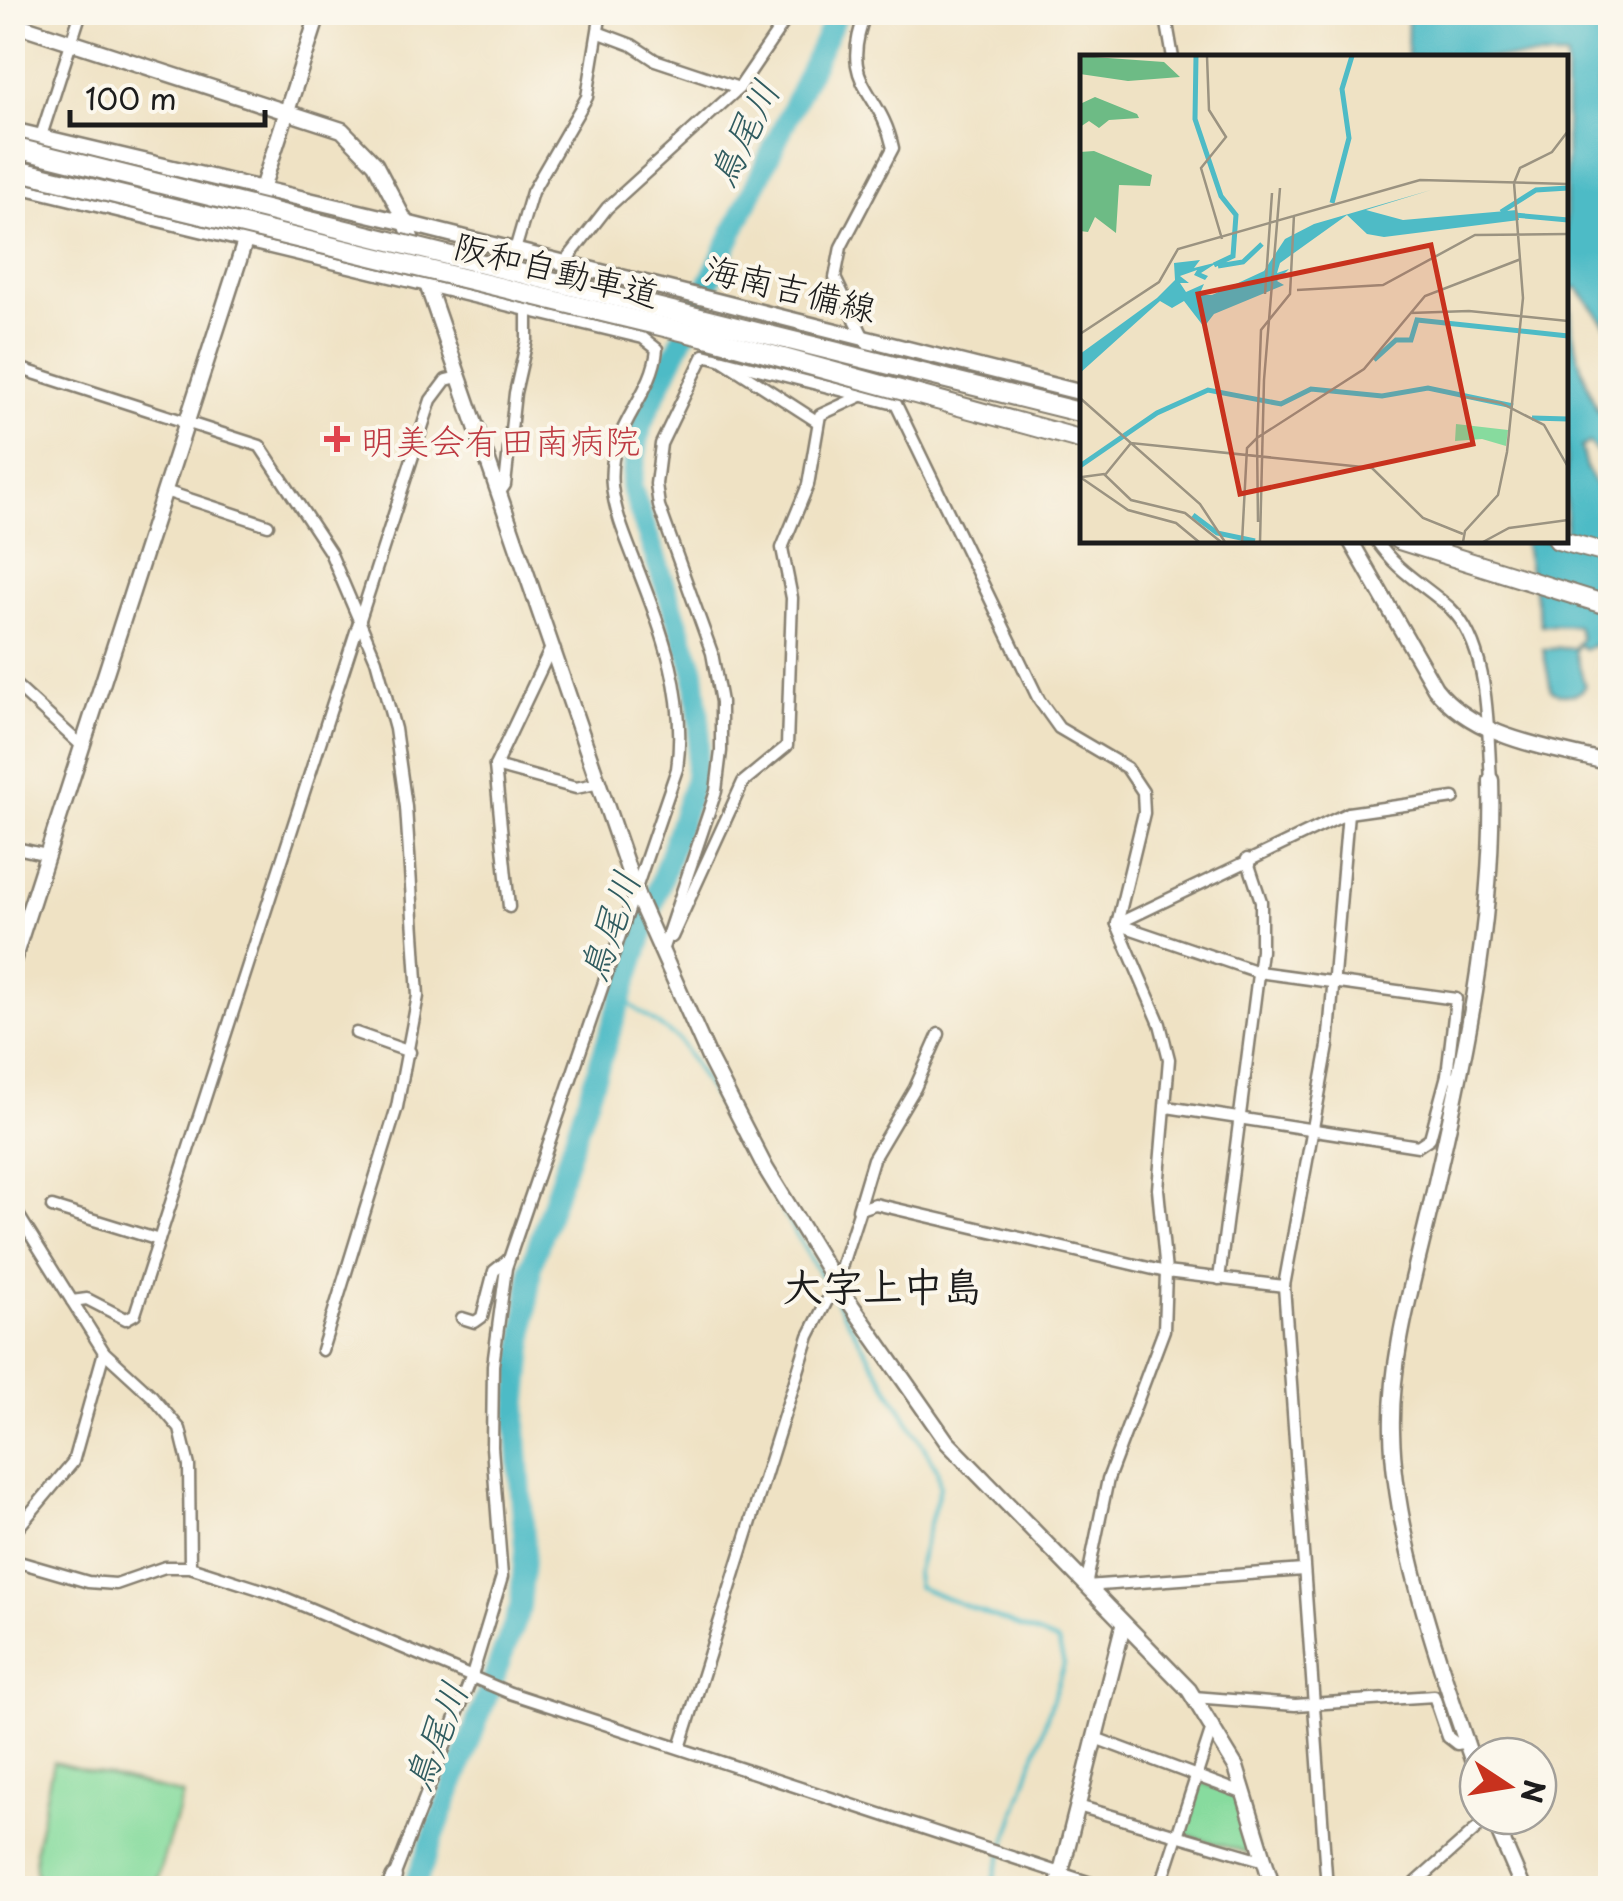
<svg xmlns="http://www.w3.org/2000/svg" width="1623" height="1901" font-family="'Playpen Sans','Klee One',sans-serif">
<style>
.green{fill:#87db9e;stroke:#527c5d;stroke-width:2.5}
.water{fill:#4ebbc6;stroke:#356c71;stroke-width:2.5}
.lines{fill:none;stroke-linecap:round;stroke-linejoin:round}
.stream{stroke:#4ebbc6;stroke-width:4}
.river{stroke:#4ebbc6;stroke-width:22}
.street-casing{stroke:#867f70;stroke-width:15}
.secondary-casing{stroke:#867f70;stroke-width:19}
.highway-casing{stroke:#867f70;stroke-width:22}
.street{stroke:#fff;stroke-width:10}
.secondary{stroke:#fff;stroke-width:14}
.highway{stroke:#fff;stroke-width:18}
.highway-bridge-casing{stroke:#867f70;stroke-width:22;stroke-linecap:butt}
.highway-bridge{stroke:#fff;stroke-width:18}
.health-dot{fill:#e0444e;stroke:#fbf7ec;stroke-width:4}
.labels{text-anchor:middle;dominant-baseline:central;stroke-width:8;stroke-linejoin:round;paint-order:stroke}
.street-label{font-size:35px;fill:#1c1c1c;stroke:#fbf7ec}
.health-label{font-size:35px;fill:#be3a42;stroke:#fbf7ec;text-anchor:start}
.water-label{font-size:38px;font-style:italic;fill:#305c60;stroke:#fbf7ec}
.quarter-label{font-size:40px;font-weight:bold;fill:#1c1c1c;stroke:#fbf7ec}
.inset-river{fill:none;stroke:#4ebbc6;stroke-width:5}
.inset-road{fill:none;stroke:#9b9381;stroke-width:2.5}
.view{fill:#c8321e;fill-opacity:0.15;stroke:#c8321e;stroke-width:5}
.inset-edge{fill:none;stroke:#1c1c1c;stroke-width:5}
</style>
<rect width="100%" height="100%" fill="#fbf7ec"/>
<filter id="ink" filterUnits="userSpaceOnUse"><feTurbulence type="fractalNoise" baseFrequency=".01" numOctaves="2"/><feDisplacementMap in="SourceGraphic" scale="20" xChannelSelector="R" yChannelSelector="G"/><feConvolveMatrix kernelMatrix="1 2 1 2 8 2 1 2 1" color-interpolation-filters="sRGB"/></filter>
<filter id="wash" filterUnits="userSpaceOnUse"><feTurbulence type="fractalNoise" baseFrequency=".0048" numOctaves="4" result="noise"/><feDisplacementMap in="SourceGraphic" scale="40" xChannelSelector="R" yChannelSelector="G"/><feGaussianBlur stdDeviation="2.25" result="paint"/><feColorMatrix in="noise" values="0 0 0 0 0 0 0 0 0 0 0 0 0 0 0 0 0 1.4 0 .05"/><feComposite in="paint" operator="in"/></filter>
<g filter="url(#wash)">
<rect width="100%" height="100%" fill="#efe2c4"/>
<g class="green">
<path d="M 53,1762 L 183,1795 L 154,1888 L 37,1888 L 35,1849 Z"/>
<path d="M 1199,1781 L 1241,1796 L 1259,1856 L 1182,1834 Z"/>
</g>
<path class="water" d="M 1408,13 L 1610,13 L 1610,40 L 1600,70 L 1597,113 L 1610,164 L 1610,330 L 1577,287 L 1572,289 C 1566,331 1583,375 1598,412 L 1601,408 L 1605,412 L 1610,409 L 1610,468 L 1589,443 L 1581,447 L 1586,468 L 1603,498 L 1610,497 L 1610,541 L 1601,538 L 1610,557 L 1610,657 L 1600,643 L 1585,649 L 1577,644 L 1575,652 L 1585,686 C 1579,699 1561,695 1551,690 L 1543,649 L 1574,648 L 1581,639 L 1577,626 L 1541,625 L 1524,540 L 1566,540 L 1566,58 L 1407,58 Z"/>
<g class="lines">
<path class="stream" d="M 621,998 L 679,1040 L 937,1469 L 940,1487 L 916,1574 L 918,1587 L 1058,1642 L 1064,1665 L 991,1888"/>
<path class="river" d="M 414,1888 L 520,1608 L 525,1550 L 516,1421 L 531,1267 L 694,783 L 700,728 L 694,670 L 631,486 L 641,425 L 838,12"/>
</g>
</g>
<g filter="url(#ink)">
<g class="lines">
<g class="street-casing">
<g id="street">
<path d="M 866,12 C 837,86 880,87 893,148 L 841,247 L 835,278 L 1039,700 L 1059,728 L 1127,768 L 1143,792 L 1144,813 L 1117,924 L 1160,1024 L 1169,1059 L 1158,1189 L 1166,1272 L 1164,1330 L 1108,1479 L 1086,1586 L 1303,1570"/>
<path d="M 1165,12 L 1173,58"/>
<path d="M 600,33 L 632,45 L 655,60 L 739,88"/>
<path d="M 26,189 L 643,338 L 657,349 C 653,398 606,428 612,486 C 615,514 627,541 637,567 C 663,634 687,696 677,769 L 506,1268 L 493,1365 L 492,1447 L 502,1577 L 471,1679 L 394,1877"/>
<path d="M 12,226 L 81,12"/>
<path d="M 515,250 L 532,192 L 587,97 L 601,12"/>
<path d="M 565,262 L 607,208 L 739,88 L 791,12"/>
<path d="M 722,360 L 818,422"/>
<path d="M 12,366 L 260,446 L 330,552 L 376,660 L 395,729 L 406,807 L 418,996 L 397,1107 L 322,1350"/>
<path d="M 165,491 L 268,525"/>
<path d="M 498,495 L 505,485 L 515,393 L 527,340 L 527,306"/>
<path d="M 1376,540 C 1396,571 1423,584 1450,608 C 1491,647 1487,729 1491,780"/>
<path d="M 12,682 L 82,746"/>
<path d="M 495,766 L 576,788 L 595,784"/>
<path d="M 12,847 L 47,855"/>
<path d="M 509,907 L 495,766 L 550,650"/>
<path d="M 1117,924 L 1258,972 L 1456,999 L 1447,1075 L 1459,1079"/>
<path d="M 1117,924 L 1348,813 L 1454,798"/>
<path d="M 672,937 L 743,782 L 787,746 L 792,598 L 782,548 L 808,485 L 820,415 L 861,396"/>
<path d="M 662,951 L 716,791 L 721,751 L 721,702 L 712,653 L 659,506 L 656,484 L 661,444 L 704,355 L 895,404"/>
<path d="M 356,1033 L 410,1052"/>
<path d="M 1167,1107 L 1418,1146 L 1430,1138 L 1447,1075"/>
<path d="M 12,1205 L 104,1352 L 152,1396 L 180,1429 L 189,1466 L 190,1567"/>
<path d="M 52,1207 L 159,1240"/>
<path d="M 858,1209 L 873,1159 L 915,1088 L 939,1034"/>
<path d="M 1219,1279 L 1261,951 L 1261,901 L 1247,859"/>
<path d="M 72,1301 L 87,1299 L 126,1319 L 135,1314 L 431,400 L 446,380 L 458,377"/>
<path d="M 462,1318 L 475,1322 L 482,1317 L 494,1271 L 508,1260"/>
<path d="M 12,1535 L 73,1462 L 104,1352"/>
<path d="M 12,1560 L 88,1582 L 116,1584 L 165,1567 L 190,1567 L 278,1595 L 510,1693 L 1106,1888"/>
<path d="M 1194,1697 L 1295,1705 L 1434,1696 L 1448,1737 L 1457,1744 L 1466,1742"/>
<path d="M 1095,1738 L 1245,1794"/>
<path d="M 680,1748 L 809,1336 L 836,1283 L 860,1209 L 875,1204 L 1166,1272 L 1284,1286"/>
<path d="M 1078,1806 L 1265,1861"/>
<path d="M 1160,1888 L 1213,1725"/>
<path d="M 1327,1888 L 1284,1286 L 1328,1046 L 1348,813"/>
<path d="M 1410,1888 L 1491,1816"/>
</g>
</g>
<g class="secondary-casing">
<g id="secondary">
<path d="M 12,23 L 342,130 L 375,164 L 406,223 L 638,898 L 710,1060 L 766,1169 L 836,1283 L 947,1442 L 1189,1690 L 1236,1767 L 1273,1888"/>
<path d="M 12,130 L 406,223 L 1083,393"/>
<path d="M 1350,540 L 1435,688 C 1476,740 1550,747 1610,763"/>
<path d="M 12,964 L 319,12"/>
<path d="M 1478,1777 C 1443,1675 1394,1539 1392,1431 C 1390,1353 1415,1276 1432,1200 C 1464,1061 1495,924 1491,780"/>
<path d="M 1492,1816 L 1523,1888"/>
<path d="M 389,1888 L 394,1877"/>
<path d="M 1057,1888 L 1123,1626"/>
</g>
</g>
<g class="highway-casing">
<g id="highway">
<path d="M 1399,540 L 1610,606"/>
<path d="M 1558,540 L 1610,554"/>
</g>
</g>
<use href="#street" class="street"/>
<use href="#secondary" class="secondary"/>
<use href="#highway" class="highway"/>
<g class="highway-bridge-casing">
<g id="highway-bridge">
<path d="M 12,147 L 1083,413"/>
<path d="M 12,169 L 714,339 L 1083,440"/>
</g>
</g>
<use href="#highway-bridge" class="highway-bridge"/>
</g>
</g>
<path class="health-dot" d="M332 424h10v10h10v10h-10v10h-10v-10h-10v-10h10z"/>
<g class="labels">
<g class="street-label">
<text transform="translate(557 268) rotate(14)">阪和自動車道</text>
<text transform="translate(791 287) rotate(14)">海南吉備線</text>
</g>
<g class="health-label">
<text x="360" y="439">明美会有田南病院</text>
</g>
<g class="water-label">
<text transform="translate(742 133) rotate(-64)">鳥尾川</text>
<text transform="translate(608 926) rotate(-71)">鳥尾川</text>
<text transform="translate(434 1736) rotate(-69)">鳥尾川</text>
</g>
<g class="quarter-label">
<text x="883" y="1284">大字上中島</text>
</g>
</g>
<g transform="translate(1080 55)">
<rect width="488" height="488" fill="#efe2c4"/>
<path d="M 376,369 L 428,375 L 426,391 L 402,384 L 375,386 Z" fill="#87db9e"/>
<path d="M 0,1 L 84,7 L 100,22 L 48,26 L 0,19 ZM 15,42 L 57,59 L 59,63 L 29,65 L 19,73 L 9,66 L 0,72 L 0,49 ZM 14,96 L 72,120 L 70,131 L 39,130 L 36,178 L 15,162 L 8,177 L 0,176 L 0,97 Z" fill="#6dbb85"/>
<path d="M 351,135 L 286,155 L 323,165 L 437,155 L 439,165 L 304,182 L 287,179 L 267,160 L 200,208 L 197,218 L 209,214 L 197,226 L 204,230 L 134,259 L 124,272 L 104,246 L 92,253 L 80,246 L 0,318 L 0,299 L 77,243 L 95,225 L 94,208 L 120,205 L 114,213 L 138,207 L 121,218 L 128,221 L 125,225 L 114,220 L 117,215 L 100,221 L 109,228 L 100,228 L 106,237 L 124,229 L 119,240 L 132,240 L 184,216 L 205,184 L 234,169 Z" fill="#4ebbc6"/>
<path class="inset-river" d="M 116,1 L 115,64 L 141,141 L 156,160 L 153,201 L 134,210M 252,148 L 269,83 L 262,34 L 272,1M 421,157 L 456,135 L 488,133M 434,160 L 488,165M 138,211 L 163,207 L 182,189M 294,305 L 316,285 L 331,285 L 337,265 L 488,281M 452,363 L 488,364M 0,411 L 77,358 L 128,335 L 201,349 L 231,334 L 302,341 L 348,333 L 433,351M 113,460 L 137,478 L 175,486"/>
<path class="inset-road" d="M 127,1 L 129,55 L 146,82 L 121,113 L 142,184M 434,128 L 440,113 L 472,97 L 488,76M 217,235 L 303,230 L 395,180 L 488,179M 185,239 L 192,138M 330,258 L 389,256 L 488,266M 0,279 L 79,227 L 98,194 L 340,125 L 488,129M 380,341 L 421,348 L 464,370 L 488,412M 0,343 L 120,449 L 145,487M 25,420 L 51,388 L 292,413 L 343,463 L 383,479M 0,422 L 48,455 L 96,468 L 119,487M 2,422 L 24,419 L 51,445 L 105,458 L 141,487M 178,467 L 177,383 L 284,314 L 345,241 L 441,204M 162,487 L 167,393 L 177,383 L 181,275 L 210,239 L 214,160M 180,487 L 184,325 L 200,133M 383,487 L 385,476 L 418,440 L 427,397 L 443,243 L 434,128M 403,487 L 429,473 L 488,465"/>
<path class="view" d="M 351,190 L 393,389 L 160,439 L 118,239 Z"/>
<rect width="488" height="488" class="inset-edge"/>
</g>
<rect width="1623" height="1901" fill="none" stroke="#fbf7ec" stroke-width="50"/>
<g transform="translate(1508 1786) rotate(102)"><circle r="48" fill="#fbf7ec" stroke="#a29f99" stroke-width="2.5"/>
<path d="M0-8L18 38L0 25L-18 38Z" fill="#c8321e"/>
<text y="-15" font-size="28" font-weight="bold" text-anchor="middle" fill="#1c1c1c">N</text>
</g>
<path d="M70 110v15h195v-15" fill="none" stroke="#1c1c1c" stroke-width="5"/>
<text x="85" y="110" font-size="30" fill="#1c1c1c" stroke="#fbf7ec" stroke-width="8" paint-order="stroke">100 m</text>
</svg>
